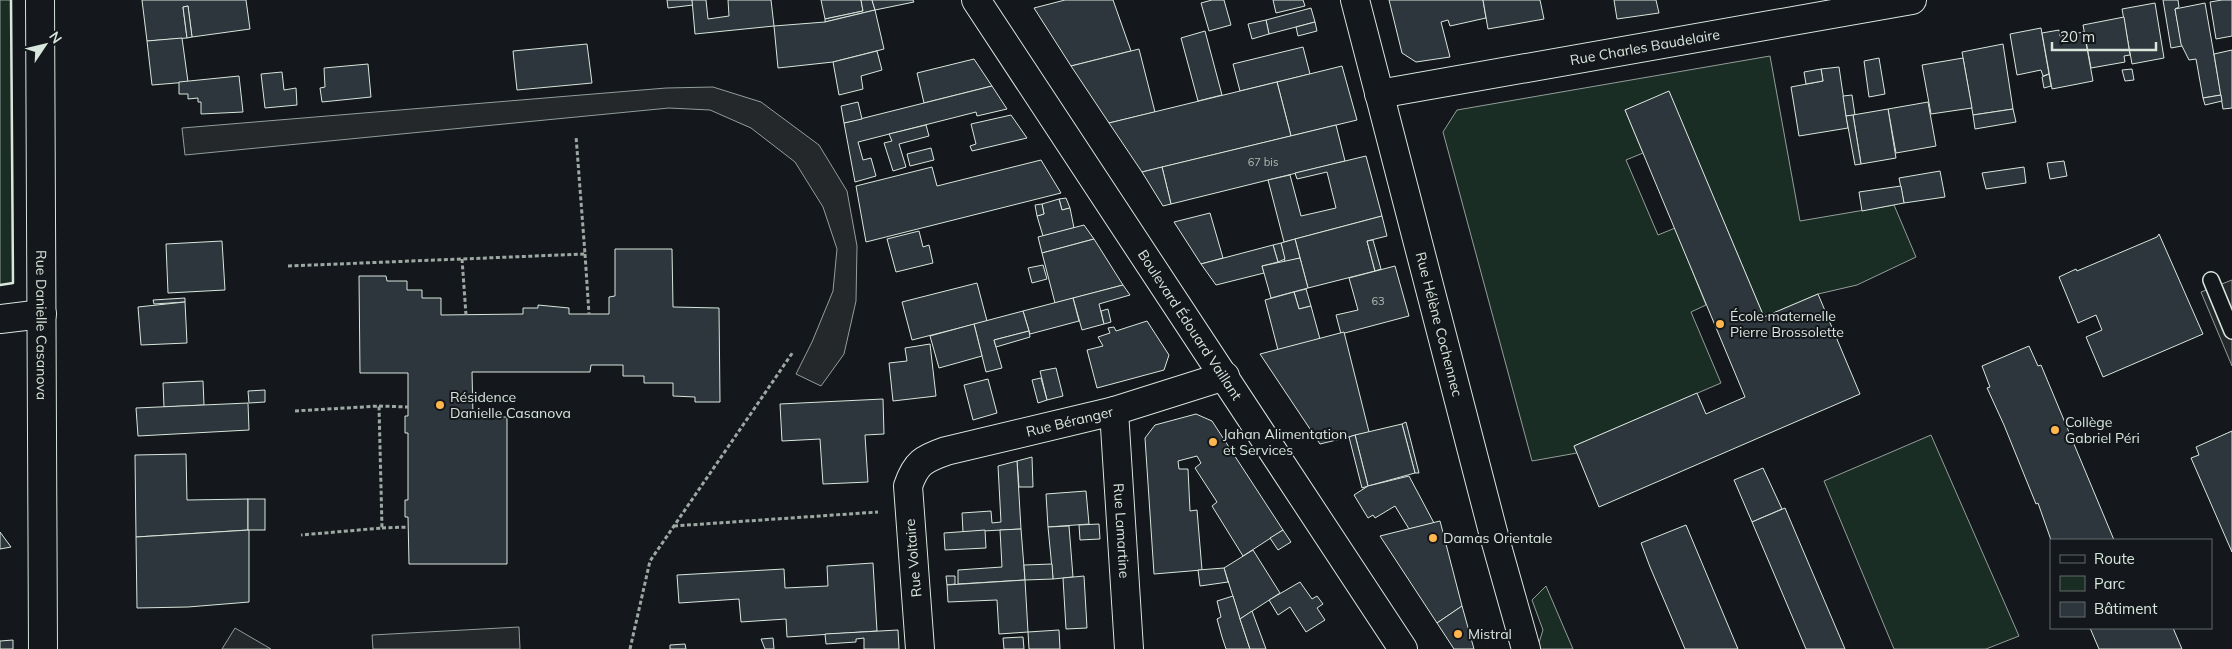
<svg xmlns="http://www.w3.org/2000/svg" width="2232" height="649" font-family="Mulish,sans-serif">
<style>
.green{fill:#1a2d24;stroke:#939e99}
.parking{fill:#24282b;stroke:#939e99}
.building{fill:#2c363c;stroke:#d8e6dc}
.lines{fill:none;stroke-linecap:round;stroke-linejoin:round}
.lane-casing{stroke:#d8e6dc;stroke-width:18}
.street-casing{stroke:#d8e6dc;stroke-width:30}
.secondary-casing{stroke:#d8e6dc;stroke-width:30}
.path{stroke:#9da8a2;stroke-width:3;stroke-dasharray:4 2.5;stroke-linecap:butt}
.lane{stroke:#14181c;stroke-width:15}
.street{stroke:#14181c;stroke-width:28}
.secondary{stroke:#14181c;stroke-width:28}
.wall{stroke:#d8e6dc;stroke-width:2.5}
.poi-dot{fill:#ffb74d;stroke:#14181c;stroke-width:2}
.labels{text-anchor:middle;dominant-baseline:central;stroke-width:4;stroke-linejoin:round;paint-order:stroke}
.number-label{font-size:11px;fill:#adbab4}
.street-label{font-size:14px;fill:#d8e6dc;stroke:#14181c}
.poi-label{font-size:14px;fill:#d8e6dc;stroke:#14181c;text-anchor:start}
</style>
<rect width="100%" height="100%" fill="#14181c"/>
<g class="green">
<path d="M 0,0 L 11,0 L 13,283 L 0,285 Z"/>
<path d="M 1770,56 L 1800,221 L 1894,205 L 1916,257 L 1857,285 L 1818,294 L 1764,317 L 1669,92 L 1625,110 L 1643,153 L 1626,160 L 1658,235 L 1675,228 L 1706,305 L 1691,312 L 1721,383 L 1574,446 L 1577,453 L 1532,461 L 1443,132 L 1457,110 Z"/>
<path d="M 1931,435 L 2019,636 L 1986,649 L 1894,649 L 1824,481 Z"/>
<path d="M 1546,586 L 1573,649 L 1537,649 L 1543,630 L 1532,600 Z"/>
</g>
<g class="parking">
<path d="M 713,87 L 761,102 L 819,145 L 847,191 L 857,246 L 856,301 L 844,354 L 821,386 L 796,374 L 812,342 L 833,291 L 837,249 L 823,207 L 795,162 L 751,128 L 710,110 L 669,108 L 185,155 L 182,128 L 666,88 Z"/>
<path d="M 2232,280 L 2232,366 L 2201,292 Z"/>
<path d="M 519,627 L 520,649 L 373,649 L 372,635 Z"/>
<path d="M 235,628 L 271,649 L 222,649 Z"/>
</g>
<g class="building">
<path d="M 142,0 L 246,0 L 250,29 L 192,37 L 188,6 L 183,7 L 187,38 L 147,41 Z"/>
<path d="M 667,0 L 692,0 L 693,5 L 668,8 Z"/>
<path d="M 692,0 L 706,0 L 708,19 L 729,16 L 728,0 L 771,0 L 774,26 L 695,34 Z"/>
<path d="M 821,0 L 861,0 L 863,11 L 825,19 Z"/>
<path d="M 861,0 L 872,0 L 875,10 L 825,22 L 825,19 L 863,11 Z"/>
<path d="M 872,0 L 913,0 L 914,2 L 875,10 Z"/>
<path d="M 1065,0 L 1113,0 L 1131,51 L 1071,66 L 1034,8 Z"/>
<path d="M 1212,0 L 1224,0 L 1231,25 L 1209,31 L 1201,3 Z"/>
<path d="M 1273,0 L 1303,0 L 1305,6 L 1276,13 Z"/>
<path d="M 1389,0 L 1483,0 L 1486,18 L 1450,26 L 1448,20 L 1441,22 L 1450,57 L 1416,62 L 1402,53 Z"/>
<path d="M 1483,0 L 1540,0 L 1544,19 L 1488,29 Z"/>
<path d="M 1614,0 L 1656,0 L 1659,13 L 1617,19 Z"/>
<path d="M 2163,0 L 2178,0 L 2179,7 L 2175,9 L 2182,46 L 2171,48 Z"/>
<path d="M 2222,0 L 2232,0 L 2232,36 L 2216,39 L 2210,2 Z"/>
<path d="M 2155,3 L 2164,58 L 2132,64 L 2122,9 Z"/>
<path d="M 2205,3 L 2221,95 L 2203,98 L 2196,59 L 2189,60 L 2181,44 L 2175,9 Z"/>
<path d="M 188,6 L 192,37 L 187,38 L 183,7 Z"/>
<path d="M 1311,8 L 1315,22 L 1269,34 L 1266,20 Z"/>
<path d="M 875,10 L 884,49 L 833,62 L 778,68 L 774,26 L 825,22 Z"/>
<path d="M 2124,17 L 2130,55 L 2124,56 L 2125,62 L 2091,68 L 2083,25 Z"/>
<path d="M 1266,20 L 1269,34 L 1252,39 L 1248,24 Z"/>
<path d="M 1315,22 L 1317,31 L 1298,36 L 1296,27 Z"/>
<path d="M 2041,28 L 2049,74 L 2043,76 L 2041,70 L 2017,75 L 2010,34 Z"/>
<path d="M 2059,30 L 2060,36 L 2084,32 L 2093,81 L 2052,89 L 2042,33 Z"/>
<path d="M 1205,31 L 1222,95 L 1198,101 L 1181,38 Z"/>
<path d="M 182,38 L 188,82 L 152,85 L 147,41 Z"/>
<path d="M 587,44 L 592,83 L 517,90 L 513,51 Z"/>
<path d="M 2003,44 L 2013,109 L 1973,115 L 1962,52 Z"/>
<path d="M 1303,47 L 1310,74 L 1240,91 L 1233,64 Z"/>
<path d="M 1139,49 L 1155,112 L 1109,123 L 1071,66 Z"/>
<path d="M 2232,50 L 2232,108 L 2223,109 L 2214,54 Z"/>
<path d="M 877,51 L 882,70 L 861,76 L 863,89 L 839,95 L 833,62 Z"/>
<path d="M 1879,58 L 1885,94 L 1869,97 L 1864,61 Z"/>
<path d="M 1963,58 L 1972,108 L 1931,114 L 1922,65 Z"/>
<path d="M 974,59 L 992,86 L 924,103 L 917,73 Z"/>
<path d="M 368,64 L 371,97 L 322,102 L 320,88 L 325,87 L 324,68 Z"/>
<path d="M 1342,66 L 1357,120 L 1291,136 L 1277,82 Z"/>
<path d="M 1839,67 L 1848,128 L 1799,136 L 1791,87 L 1823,81 L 1821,69 Z"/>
<path d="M 1821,69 L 1823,81 L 1806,84 L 1804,72 Z"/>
<path d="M 2132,69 L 2134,80 L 2125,81 L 2122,70 Z"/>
<path d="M 282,72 L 284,90 L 296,88 L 297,105 L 265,108 L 261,74 Z"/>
<path d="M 2049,74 L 2051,86 L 2044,88 L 2042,77 Z"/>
<path d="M 239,76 L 243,112 L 201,114 L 201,102 L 198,102 L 198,98 L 188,99 L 188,94 L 179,94 L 179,82 Z"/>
<path d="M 1277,82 L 1291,136 L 1142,172 L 1109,123 Z"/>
<path d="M 992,86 L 1007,109 L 977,116 L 976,112 L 858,142 L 863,160 L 871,158 L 876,176 L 855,182 L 844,123 Z"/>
<path d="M 1669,91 L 1764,317 L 1818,294 L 1860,394 L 1599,507 L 1574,446 L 1697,393 L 1706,414 L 1745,397 L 1625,110 Z"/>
<path d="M 1852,95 L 1855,115 L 1846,116 L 1843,96 Z"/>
<path d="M 2221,95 L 2222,101 L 2205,105 L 2203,98 Z"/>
<path d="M 858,102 L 862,119 L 844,123 L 841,106 Z"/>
<path d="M 1928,102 L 1936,146 L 1896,153 L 1888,109 Z"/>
<path d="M 1888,109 L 1896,158 L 1861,164 L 1853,115 Z"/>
<path d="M 2013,109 L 2016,122 L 1975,129 L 1973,115 Z"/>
<path d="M 1011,115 L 1027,138 L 972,151 L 970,146 L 976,144 L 971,124 Z"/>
<path d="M 1853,115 L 1861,164 L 1855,165 L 1846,116 Z"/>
<path d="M 926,125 L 929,136 L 899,144 L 906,167 L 893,171 L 884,143 L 892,141 L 889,134 Z"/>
<path d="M 1336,125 L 1345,161 L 1171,204 L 1162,167 Z"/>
<path d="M 931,148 L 934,160 L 910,166 L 907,154 Z"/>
<path d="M 1366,156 L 1382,216 L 1284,242 L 1268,180 L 1290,175 L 1301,216 L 1336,208 L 1327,172 L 1297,179 L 1295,173 Z"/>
<path d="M 1041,160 L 1061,193 L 866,242 L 856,186 L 932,167 L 937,186 Z"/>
<path d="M 2064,161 L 2067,176 L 2050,179 L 2047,163 Z"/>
<path d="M 1162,167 L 1171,204 L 1163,206 L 1142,172 Z"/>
<path d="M 2024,167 L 2026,183 L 1986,189 L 1982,173 Z"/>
<path d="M 1940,171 L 1945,197 L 1904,203 L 1899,178 Z"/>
<path d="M 1901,186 L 1904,203 L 1862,211 L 1859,192 Z"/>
<path d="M 1066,198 L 1070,208 L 1062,210 L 1059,199 Z"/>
<path d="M 1059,199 L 1062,210 L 1070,208 L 1074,228 L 1043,236 L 1037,216 L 1044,214 L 1042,204 Z"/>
<path d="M 1042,204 L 1044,214 L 1037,216 L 1035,205 Z"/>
<path d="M 1210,213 L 1223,258 L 1201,264 L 1174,222 Z"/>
<path d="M 1382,216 L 1387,236 L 1367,241 L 1375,271 L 1308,288 L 1295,239 Z"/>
<path d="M 1084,225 L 1094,239 L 1042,253 L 1038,237 Z"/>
<path d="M 919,231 L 923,247 L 929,245 L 933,263 L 896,272 L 887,239 Z"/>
<path d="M 2159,234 L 2203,334 L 2103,377 L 2086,337 L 2102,330 L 2096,315 L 2078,323 L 2059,277 L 2076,269 L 2077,271 L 2157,237 Z"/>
<path d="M 1094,239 L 1123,285 L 1055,303 L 1042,253 Z"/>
<path d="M 1295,239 L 1300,258 L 1285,262 L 1281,243 Z"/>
<path d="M 1373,240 L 1381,269 L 1375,271 L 1367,241 Z"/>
<path d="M 222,241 L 225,290 L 168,293 L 166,244 Z"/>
<path d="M 1281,243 L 1285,259 L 1278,262 L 1273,245 Z"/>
<path d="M 1273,245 L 1278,262 L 1262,266 L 1264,273 L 1216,285 L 1201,264 Z"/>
<path d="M 615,249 L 672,249 L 673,307 L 719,308 L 720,402 L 695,402 L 695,397 L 673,396 L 673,383 L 644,383 L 644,376 L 623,376 L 623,365 L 591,365 L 590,372 L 472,372 L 473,417 L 507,417 L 507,564 L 409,564 L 408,517 L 405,517 L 405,500 L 408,500 L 408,433 L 405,433 L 405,416 L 408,416 L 408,373 L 360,373 L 359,276 L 386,276 L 387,281 L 407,281 L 407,290 L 422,290 L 422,298 L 441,298 L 441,315 L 523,314 L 523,308 L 538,308 L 538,305 L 569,308 L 569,314 L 609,314 L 609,297 L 615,296 Z"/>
<path d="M 1300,258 L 1308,288 L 1271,298 L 1262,266 Z"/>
<path d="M 1043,265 L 1047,279 L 1032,283 L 1028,268 Z"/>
<path d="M 1395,266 L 1409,316 L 1341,334 L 1336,315 L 1358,310 L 1349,278 Z"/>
<path d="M 977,283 L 987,321 L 912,340 L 902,302 Z"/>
<path d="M 1123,285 L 1130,295 L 1099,304 L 1104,324 L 1082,330 L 1073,298 Z"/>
<path d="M 1306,289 L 1311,306 L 1299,309 L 1294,292 Z"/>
<path d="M 1294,292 L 1299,309 L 1311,306 L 1320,339 L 1278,350 L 1265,300 Z"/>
<path d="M 185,298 L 185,302 L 154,304 L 153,300 Z"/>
<path d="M 1073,298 L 1079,321 L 1030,334 L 1023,311 Z"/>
<path d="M 185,302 L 187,343 L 141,345 L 138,307 Z"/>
<path d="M 1108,309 L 1111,322 L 1104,324 L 1101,311 Z"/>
<path d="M 1023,311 L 1029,331 L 994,340 L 1002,368 L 986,372 L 974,324 Z"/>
<path d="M 1147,321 L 1169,355 L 1164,370 L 1097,388 L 1087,350 L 1103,346 L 1098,337 L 1110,333 L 1108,328 L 1114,327 L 1116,331 Z"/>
<path d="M 974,324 L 982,356 L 939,368 L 930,336 Z"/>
<path d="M 1029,331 L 1030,337 L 996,347 L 994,340 Z"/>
<path d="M 1344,332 L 1369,432 L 1320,444 L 1260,354 Z"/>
<path d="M 930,344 L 936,396 L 893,401 L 889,363 L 907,361 L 905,348 Z"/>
<path d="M 2029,346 L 2038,366 L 2041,365 L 2114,540 L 2051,540 L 2038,503 L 2036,504 L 2004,425 L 1988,390 L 1987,388 L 1990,387 L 1982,366 Z"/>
<path d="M 1056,368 L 1063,396 L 1047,400 L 1040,371 Z"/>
<path d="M 1041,378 L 1047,400 L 1038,403 L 1032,380 Z"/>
<path d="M 988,379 L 997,413 L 973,420 L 964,385 Z"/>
<path d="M 203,381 L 204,405 L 164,407 L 163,383 Z"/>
<path d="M 265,390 L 265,402 L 249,403 L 248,391 Z"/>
<path d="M 883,399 L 884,434 L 865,435 L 868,482 L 823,484 L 820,439 L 782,441 L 780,404 Z"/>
<path d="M 248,403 L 249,430 L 138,436 L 136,408 Z"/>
<path d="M 1196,414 L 1212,421 L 1283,530 L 1243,556 L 1212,506 L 1217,502 L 1195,468 L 1201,463 L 1197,456 L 1178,461 L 1179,469 L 1188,469 L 1190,511 L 1197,510 L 1202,570 L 1154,574 L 1145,438 L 1155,425 Z"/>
<path d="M 1406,422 L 1419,473 L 1415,473 L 1402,424 Z"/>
<path d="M 1402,424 L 1415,473 L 1368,486 L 1355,435 Z"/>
<path d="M 2232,431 L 2232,552 L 2191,458 L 2199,455 L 2196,447 Z"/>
<path d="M 1355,435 L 1368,486 L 1362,488 L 1349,437 Z"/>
<path d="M 186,454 L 187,500 L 248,499 L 248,530 L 136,537 L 135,455 Z"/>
<path d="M 1032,457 L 1033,487 L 1019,487 L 1017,461 Z"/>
<path d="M 1017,461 L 1021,529 L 963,532 L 962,513 L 991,511 L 992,523 L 1001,522 L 998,466 Z"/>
<path d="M 1763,468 L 1782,509 L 1752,522 L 1734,480 Z"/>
<path d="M 1409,476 L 1434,523 L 1409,529 L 1395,506 L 1375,518 L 1373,515 L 1368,518 L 1354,495 L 1368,486 Z"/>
<path d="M 1086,491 L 1089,524 L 1048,527 L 1046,494 Z"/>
<rect x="248" y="499" width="17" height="31"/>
<path d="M 1785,508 L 1845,649 L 1806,649 L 1752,522 Z"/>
<path d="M 1440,521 L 1462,606 L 1437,623 L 1380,536 Z"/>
<path d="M 1099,524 L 1100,539 L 1080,540 L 1079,525 Z"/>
<path d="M 1686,525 L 1738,649 L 1685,649 L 1650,567 L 1641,543 Z"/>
<path d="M 1069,526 L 1073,577 L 1053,579 L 1048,527 Z"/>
<path d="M 1021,529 L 1025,580 L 958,584 L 958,570 L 1002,567 L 1000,530 Z"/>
<path d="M 249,530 L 249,602 L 188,607 L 137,608 L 136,537 Z"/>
<path d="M 985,530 L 986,548 L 945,550 L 944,533 Z"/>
<path d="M 1283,530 L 1291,542 L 1278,550 L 1270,538 Z"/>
<path d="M 0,532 L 11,547 L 0,549 Z"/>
<path d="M 1253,550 L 1280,593 L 1240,619 L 1224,568 Z"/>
<path d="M 873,563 L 877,631 L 787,637 L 786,619 L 741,622 L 739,599 L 679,603 L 677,575 L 784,569 L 785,588 L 828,586 L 827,566 Z"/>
<path d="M 1052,564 L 1053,579 L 1025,580 L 1024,565 Z"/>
<path d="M 1224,568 L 1228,582 L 1200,586 L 1198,570 Z"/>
<path d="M 946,576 L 955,576 L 955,584 L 947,585 Z"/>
<path d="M 1084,576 L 1087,628 L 1066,629 L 1063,578 Z"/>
<path d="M 1025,580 L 1028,632 L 999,634 L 997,600 L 948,602 L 947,585 Z"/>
<path d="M 1300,582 L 1312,599 L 1317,596 L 1323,604 L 1317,608 L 1325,620 L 1306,632 L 1290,607 L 1278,615 L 1269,600 Z"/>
<path d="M 1233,596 L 1240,619 L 1250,649 L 1226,649 L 1222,637 L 1217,619 L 1221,617 L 1217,601 Z"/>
<path d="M 1462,606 L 1474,649 L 1454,649 L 1437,623 Z"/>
<path d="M 1252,611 L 1266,649 L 1250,649 L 1240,619 Z"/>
<path d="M 2090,628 L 2173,628 L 2182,649 L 2099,649 Z"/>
<path d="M 898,630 L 899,649 L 864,649 L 864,638 L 856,639 L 856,642 L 826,644 L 825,634 Z"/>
<path d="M 1059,630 L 1060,649 L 1029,649 L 1028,632 Z"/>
<path d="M 1023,637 L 1024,649 L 1004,649 L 1003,638 Z"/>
<path d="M 773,638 L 774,649 L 765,649 L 761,639 Z"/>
<path d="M 13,640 L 13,649 L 0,649 L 0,641 Z"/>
<path d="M 685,644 L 686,649 L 670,649 L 670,645 Z"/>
</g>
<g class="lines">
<g class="lane-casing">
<path id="lane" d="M 2211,280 L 2232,331"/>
</g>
<g class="street-casing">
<g id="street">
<path id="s1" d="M 976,0 L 1403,649"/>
<path id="s2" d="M 1355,0 L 1493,532 L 1526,649"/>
<path id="s3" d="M 1379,94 L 1912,0"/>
<path d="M 0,319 L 42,314"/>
<path id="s4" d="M 1114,411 L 1129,649"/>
<path id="s5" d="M 920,649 L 908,486 C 916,463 923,459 946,451 L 1114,411 L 1225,376"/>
</g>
</g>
<g class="secondary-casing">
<g id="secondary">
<path id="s6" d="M 40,0 L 43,649"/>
</g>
</g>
<g class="path">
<path d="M 585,254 L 589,314"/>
<path d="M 462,259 L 466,315"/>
<path d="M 288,266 L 585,254 L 576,136"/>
<path d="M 379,406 L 408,407"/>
<path d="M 295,411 L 379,406 L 382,528 L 301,535"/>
<path d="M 674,526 L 878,512"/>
<path d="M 382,528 L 409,527"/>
<path d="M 630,649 L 650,561 L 793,352"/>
</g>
<use href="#lane" class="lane"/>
<use href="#street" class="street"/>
<use href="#secondary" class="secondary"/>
<path class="wall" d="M 0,285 L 13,283 L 11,0"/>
</g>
<g class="poi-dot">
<circle cx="1720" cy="324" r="5"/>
<circle cx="440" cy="405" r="5"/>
<circle cx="2055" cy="430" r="5"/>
<circle cx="1213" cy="442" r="5"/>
<circle cx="1433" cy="538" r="5"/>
<circle cx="1458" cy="634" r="5"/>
</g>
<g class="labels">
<g class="number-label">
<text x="1263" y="162">67 bis</text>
<text x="1378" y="301">63</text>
</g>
<g class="street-label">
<text stroke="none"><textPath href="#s3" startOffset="270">Rue Charles Baudelaire</textPath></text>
<text stroke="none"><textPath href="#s6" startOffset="325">Rue Danielle Casanova</textPath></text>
<text stroke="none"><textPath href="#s1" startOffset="389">Boulevard Édouard Vaillant</textPath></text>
<text stroke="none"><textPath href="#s2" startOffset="335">Rue Hélène Cochennec</textPath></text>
<text stroke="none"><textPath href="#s5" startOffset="345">Rue Béranger</textPath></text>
<text stroke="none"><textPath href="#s4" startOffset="120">Rue Lamartine</textPath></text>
<text transform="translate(913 558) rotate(-95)">Rue Voltaire</text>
</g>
<g class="poi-label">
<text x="1730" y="316">École maternelle<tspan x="1730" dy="16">Pierre Brossolette</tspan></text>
<text x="450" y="397">Résidence<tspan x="450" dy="16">Danielle Casanova</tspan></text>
<text x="2065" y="422">Collège<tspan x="2065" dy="16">Gabriel Péri</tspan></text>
<text x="1223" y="434">Jahan Alimentation<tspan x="1223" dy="16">et Services</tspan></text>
<text x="1443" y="538">Damas Orientale</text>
<text x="1468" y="634">Mistral</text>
</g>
</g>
<rect x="2050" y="539" width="162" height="90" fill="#14181c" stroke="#626a69"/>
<rect x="2060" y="555" width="25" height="8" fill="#14181c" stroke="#626a69"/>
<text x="2094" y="564" font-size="15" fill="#d8e6dc">Route</text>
<rect x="2060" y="576" width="25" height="15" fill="#1a2d24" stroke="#626a69"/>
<text x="2094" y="589" font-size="15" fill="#d8e6dc">Parc</text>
<rect x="2060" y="602" width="25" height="15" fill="#2c363c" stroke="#626a69"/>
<text x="2094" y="614" font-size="15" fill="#d8e6dc">Bâtiment</text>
<g transform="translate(45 45) rotate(55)" stroke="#14181c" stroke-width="4" paint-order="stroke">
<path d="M0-4L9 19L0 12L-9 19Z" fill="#d8e6dc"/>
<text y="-8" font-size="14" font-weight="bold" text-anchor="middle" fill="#d8e6dc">N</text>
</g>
<path d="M2052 42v8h104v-8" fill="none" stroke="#d8e6dc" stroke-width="2.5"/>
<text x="2060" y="42" font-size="15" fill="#d8e6dc" stroke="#14181c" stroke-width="4" paint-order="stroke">20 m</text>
</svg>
